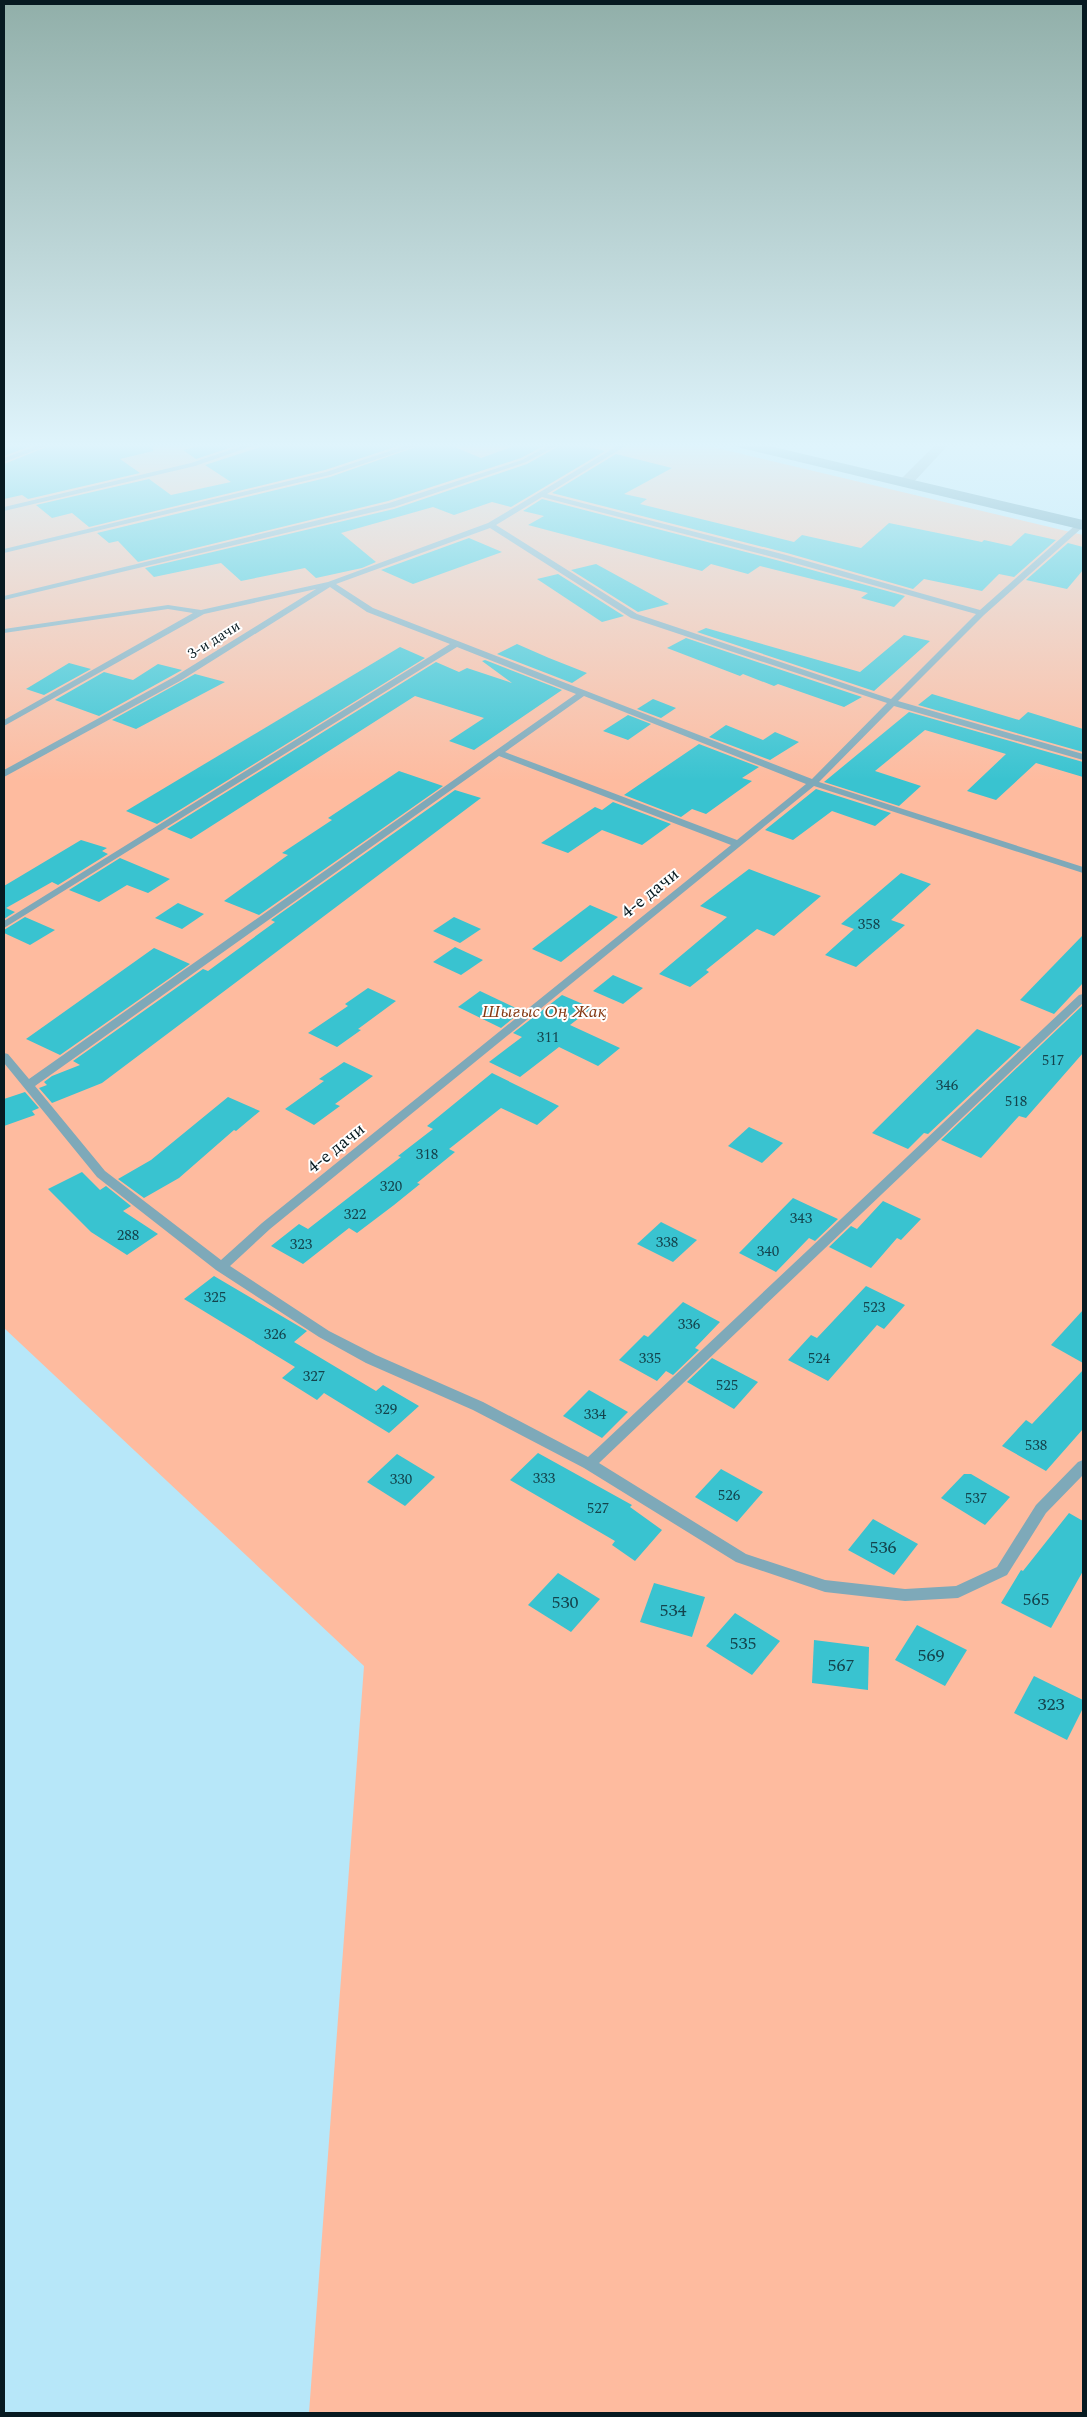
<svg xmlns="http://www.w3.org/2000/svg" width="1087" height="2417" font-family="Spectral,serif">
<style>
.green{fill:#febb9f}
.building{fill:#39c3d0}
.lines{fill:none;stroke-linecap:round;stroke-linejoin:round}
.lane{fill:#7ea9b9;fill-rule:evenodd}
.street{fill:#7ea9b9;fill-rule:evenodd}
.secondary{fill:#4a8ea6;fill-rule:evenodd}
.labels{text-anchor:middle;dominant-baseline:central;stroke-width:4;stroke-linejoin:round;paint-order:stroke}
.far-street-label{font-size:15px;fill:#071a21;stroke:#fff}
.number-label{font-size:15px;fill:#14444d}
.street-label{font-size:18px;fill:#071a21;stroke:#fff}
.park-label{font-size:18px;font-style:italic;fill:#863a13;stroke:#fff}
.near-number-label{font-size:18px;fill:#14444d}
</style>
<rect width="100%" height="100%" fill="#b7e7f9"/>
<path class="green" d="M 4,442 L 692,442 L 1083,535 L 1083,2413 L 309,2413 L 364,1666 L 4,1328 Z"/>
<g class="building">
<path d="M 4,442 L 41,442 L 4,456 Z"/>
<path d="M 59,442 L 152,442 L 153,451 L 120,459 L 140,473 L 28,499 L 22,495 L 4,499 L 4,464 Z"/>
<path d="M 217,442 L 233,442 L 238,445 L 196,459 L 183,450 Z"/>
<path d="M 276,442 L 410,442 L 325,470 L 89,527 L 72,513 L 52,518 L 36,505 L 149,479 L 171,495 L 231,482 L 205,465 Z"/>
<path d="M 430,442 L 442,442 L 481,458 L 525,442 L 551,442 L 521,458 L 388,501 L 138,562 L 118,541 L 109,543 L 97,533 L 330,477 Z"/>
<path d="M 566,442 L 605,451 L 511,507 L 492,502 L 454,515 L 433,507 L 341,533 L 376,562 L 362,568 L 316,578 L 305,568 L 241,581 L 221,563 L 154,577 L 145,568 L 394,509 L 527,464 Z"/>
<path d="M 616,454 L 672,468 L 624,494 L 647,499 L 640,504 L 794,542 L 802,535 L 861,548 L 889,523 L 982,542 L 984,540 L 1011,546 L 1025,533 L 1056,540 L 1014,577 L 999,574 L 982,591 L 924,579 L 913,589 L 787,553 L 552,493 Z"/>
<path d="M 542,499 L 780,561 L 905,596 L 894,607 L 861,598 L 868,593 L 760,566 L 748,574 L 711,564 L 702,571 L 528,525 L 544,516 L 523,511 Z"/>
<path d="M 469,538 L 502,552 L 413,584 L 381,570 Z"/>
<path d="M 1068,543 L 1083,547 L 1083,570 L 1067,589 L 1026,580 Z"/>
<path d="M 596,564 L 669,604 L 638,612 L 571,570 Z"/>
<path d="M 558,574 L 624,616 L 602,622 L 537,579 Z"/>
<path d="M 706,628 L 860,672 L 904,635 L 930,641 L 874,691 L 697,632 Z"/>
<path d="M 686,638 L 862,697 L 844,707 L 778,684 L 774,686 L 743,674 L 740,676 L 667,648 Z"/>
<path d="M 517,644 L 549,658 L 587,673 L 572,683 L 497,654 Z"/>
<path d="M 400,647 L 425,658 L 157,824 L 126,811 Z"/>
<path d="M 485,660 L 562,690 L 474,750 L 449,741 L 484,718 L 415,696 L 191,839 L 167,829 L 436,662 L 459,672 L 467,668 L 512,683 L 482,661 Z"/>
<path d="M 69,663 L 91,669 L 44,695 L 26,689 Z"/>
<path d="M 158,664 L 182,670 L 99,716 L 55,700 L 104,672 L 133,680 Z"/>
<path d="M 195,674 L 225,682 L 136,729 L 112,720 Z"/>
<path d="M 932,694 L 1019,720 L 1028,712 L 1083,729 L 1083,752 L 918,705 Z"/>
<path d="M 653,699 L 676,708 L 661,718 L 637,709 Z"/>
<path d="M 909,712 L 1083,762 L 1083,777 L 1036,763 L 996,800 L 967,791 L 1006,754 L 925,730 L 875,771 L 921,786 L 899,806 L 824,782 Z"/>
<path d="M 628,715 L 651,724 L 628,740 L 603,731 Z"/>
<path d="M 726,725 L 763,740 L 775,732 L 799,742 L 770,760 L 709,737 Z"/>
<path d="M 699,744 L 759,767 L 742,778 L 752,781 L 706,814 L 692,809 L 681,817 L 624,795 Z"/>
<path d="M 399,771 L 443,786 L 259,915 L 224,901 L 288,855 L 282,853 L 332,820 L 328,818 Z"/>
<path d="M 816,789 L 891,813 L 875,826 L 832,811 L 793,840 L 765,830 Z"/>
<path d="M 455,790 L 481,798 L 102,1083 L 52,1103 L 39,1088 L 47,1085 L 44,1082 L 52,1076 L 80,1065 L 73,1061 L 203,969 L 208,971 L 275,922 L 271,920 Z"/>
<path d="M 613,802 L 671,824 L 642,845 L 602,830 L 568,853 L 541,843 L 595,807 L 602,810 Z"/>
<path d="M 81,840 L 107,848 L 102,851 L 108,854 L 58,885 L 52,882 L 6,908 L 15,912 L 4,919 L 4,886 Z"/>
<path d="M 120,858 L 170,879 L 148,893 L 127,885 L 99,902 L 69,890 Z"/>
<path d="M 749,869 L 821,896 L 774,936 L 757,929 L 706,970 L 709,972 L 690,987 L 659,974 L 727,917 L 700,906 Z"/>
<path d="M 901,873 L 931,884 L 891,920 L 905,925 L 856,967 L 825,955 L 854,929 L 841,924 Z"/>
<path d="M 178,903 L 204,914 L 182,929 L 155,918 Z"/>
<path d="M 590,905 L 618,917 L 561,962 L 532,949 Z"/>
<path d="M 25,917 L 55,930 L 30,945 L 4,933 L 4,930 Z"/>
<path d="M 454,917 L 481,929 L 460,943 L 433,931 Z"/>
<path d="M 1083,935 L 1083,983 L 1054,1014 L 1020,1000 Z"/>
<path d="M 455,947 L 483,960 L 461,975 L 433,962 Z"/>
<path d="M 154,948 L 190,964 L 60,1055 L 26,1039 Z"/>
<path d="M 613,975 L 643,988 L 623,1004 L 593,991 Z"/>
<path d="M 368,988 L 396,1001 L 358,1029 L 361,1030 L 337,1047 L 308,1033 L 348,1006 L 345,1004 Z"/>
<path d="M 480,991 L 522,1011 L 501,1028 L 458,1007 Z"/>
<path d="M 562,995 L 592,1008 L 570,1025 L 620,1048 L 598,1066 L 559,1047 L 520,1077 L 489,1062 L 522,1037 L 513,1033 Z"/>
<path d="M 1083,1005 L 1083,1053 L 1026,1118 L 1019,1116 L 981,1158 L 941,1140 Z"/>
<path d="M 977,1029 L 1021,1047 L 928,1134 L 924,1133 L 908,1149 L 872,1133 Z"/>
<path d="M 344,1062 L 373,1076 L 335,1104 L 340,1106 L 314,1125 L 285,1109 L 324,1081 L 319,1079 Z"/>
<path d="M 492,1073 L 559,1106 L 537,1125 L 501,1108 L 449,1149 L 455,1152 L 417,1183 L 420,1184 L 394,1205 L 357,1233 L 349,1228 L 303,1264 L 271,1246 L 299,1224 L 308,1229 L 401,1157 L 398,1156 L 433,1129 L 427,1126 Z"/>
<path d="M 25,1092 L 39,1108 L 32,1111 L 35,1115 L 4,1126 L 4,1099 Z"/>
<path d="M 228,1097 L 260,1111 L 236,1131 L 234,1130 L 179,1178 L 144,1198 L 118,1179 L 151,1160 Z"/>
<path d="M 749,1127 L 783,1143 L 762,1163 L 728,1146 Z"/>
<path d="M 82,1172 L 100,1190 L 106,1186 L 131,1206 L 123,1211 L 158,1234 L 127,1255 L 91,1232 L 48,1189 Z"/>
<path d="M 793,1198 L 838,1219 L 815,1241 L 809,1238 L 776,1272 L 739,1253 Z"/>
<path d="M 883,1201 L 921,1219 L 901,1240 L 897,1238 L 871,1268 L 829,1247 L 851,1226 L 857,1229 Z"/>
<path d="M 661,1222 L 697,1240 L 673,1262 L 637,1244 Z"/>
<path d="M 214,1276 L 307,1331 L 294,1342 L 376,1391 L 383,1385 L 419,1406 L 389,1433 L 324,1393 L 317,1400 L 282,1378 L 295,1367 L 184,1299 Z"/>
<path d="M 866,1286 L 905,1305 L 884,1329 L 877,1325 L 828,1381 L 788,1360 L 811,1335 L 817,1338 Z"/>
<path d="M 683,1302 L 720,1322 L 695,1348 L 699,1350 L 673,1375 L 666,1371 L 657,1381 L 619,1360 L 644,1335 L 648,1337 Z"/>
<path d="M 1083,1310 L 1083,1363 L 1051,1345 Z"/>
<path d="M 712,1358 L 758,1382 L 734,1409 L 687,1382 Z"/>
<path d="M 1083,1370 L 1083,1429 L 1046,1471 L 1002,1446 L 1026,1420 L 1032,1424 Z"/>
<path d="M 589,1390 L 628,1412 L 602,1438 L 563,1416 Z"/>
<path d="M 538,1453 L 632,1505 L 630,1507 L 662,1530 L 635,1561 L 612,1545 L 615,1541 L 510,1480 Z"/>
<path d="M 397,1454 L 435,1477 L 405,1506 L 367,1482 Z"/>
<path d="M 721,1469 L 763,1492 L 737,1522 L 695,1497 Z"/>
<path d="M 964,1474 L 971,1474 L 1010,1497 L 985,1525 L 941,1498 Z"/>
<path d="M 1069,1513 L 1083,1521 L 1083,1571 L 1051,1628 L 1001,1603 L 1021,1570 L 1023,1571 Z"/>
<path d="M 873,1519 L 918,1544 L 894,1575 L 848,1550 Z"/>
<path d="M 558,1573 L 600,1599 L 571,1632 L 528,1605 Z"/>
<path d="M 654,1583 L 705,1597 L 692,1637 L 640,1622 Z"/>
<path d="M 735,1613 L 780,1641 L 752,1675 L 706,1646 Z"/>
<path d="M 917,1625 L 967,1650 L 945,1686 L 895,1660 Z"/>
<path d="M 814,1640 L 869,1647 L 868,1690 L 812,1683 Z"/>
<path d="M 1034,1676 L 1083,1700 L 1083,1708 L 1067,1740 L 1014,1713 Z"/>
</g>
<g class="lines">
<g class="lane">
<path d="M 47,442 L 57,442 L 4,462 L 4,458 Z"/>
<path d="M 254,442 L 264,442 L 195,466 L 4,511 L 4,507 L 191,463 Z"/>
<path d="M 417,442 L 428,442 L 330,475 L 4,553 L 4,549 L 326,472 Z"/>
<path d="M 555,442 L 564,442 L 526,462 L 394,507 L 4,600 L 4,596 L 389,503 L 522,460 Z"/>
<path d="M 624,442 L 632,442 L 547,494 L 786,555 L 980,610 L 1079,522 L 1083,522 L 1083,527 L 984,615 L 898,701 L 1083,754 L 1083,760 L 894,706 L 819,782 L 1083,867 L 1083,873 L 814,786 L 270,1229 L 230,1266 L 329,1331 L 376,1355 L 483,1402 L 588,1457 L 1079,995 L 1083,994 L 1083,1003 L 599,1463 L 746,1554 L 825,1580 L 905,1589 L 956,1586 L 997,1567 L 1036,1505 L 1078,1462 L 1083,1460 L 1083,1475 L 1046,1513 L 1007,1575 L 958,1598 L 905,1601 L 825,1592 L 736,1562 L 584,1468 L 473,1410 L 366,1363 L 319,1337 L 216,1270 L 97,1177 L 4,1063 L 4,1053 L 8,1054 L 29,1079 L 576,694 L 457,647 L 4,928 L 4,921 L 450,644 L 367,612 L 330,587 L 180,681 L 4,777 L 4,770 L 174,677 L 316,589 L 204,614 L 4,726 L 4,720 L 193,613 L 168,609 L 4,633 L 4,629 L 168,605 L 201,610 L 328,582 L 488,523 ZM 542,497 L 780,559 L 976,614 L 891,699 L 637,614 L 496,525 ZM 490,528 L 631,618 L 887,703 L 812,779 L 373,608 L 336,584 ZM 584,696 L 806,784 L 737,840 L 505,752 ZM 499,756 L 731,845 L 262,1223 L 221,1260 L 105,1171 L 35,1086 Z"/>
</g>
<path class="street" d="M 938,442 L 951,442 L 911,485 L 901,485 L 899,482 L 901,479 Z"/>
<path class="secondary" d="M 726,442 L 753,442 L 1083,520 L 1083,530 L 733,446 Z"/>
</g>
<linearGradient id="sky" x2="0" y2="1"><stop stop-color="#91afa9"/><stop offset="0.57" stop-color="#dff4fc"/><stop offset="1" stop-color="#dff4fc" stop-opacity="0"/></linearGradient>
<rect width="1087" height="781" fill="url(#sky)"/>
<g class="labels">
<g class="far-street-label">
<text transform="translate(214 640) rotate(-32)">3-и дачи</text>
</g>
<g class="number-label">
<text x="869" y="924">358</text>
<text x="548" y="1037">311</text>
<text x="1053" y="1060">517</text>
<text x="947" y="1085">346</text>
<text x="1016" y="1101">518</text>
<text x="427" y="1154">318</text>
<text x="391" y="1186">320</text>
<text x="355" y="1214">322</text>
<text x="801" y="1218">343</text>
<text x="128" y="1235">288</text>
<text x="667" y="1242">338</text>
<text x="301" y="1244">323</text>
<text x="768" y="1251">340</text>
<text x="215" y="1297">325</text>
<text x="874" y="1307">523</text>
<text x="689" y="1324">336</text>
<text x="275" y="1334">326</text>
<text x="650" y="1358">335</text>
<text x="819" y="1358">524</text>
<text x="314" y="1376">327</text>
<text x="727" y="1385">525</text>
<text x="386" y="1409">329</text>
<text x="595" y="1414">334</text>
<text x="1036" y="1445">538</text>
<text x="544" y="1478">333</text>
<text x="401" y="1479">330</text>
<text x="729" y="1495">526</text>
<text x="976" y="1498">537</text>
<text x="598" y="1508">527</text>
</g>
<g class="street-label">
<text transform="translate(650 893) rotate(-39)">4-е дачи</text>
<text transform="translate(336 1148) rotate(-39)">4-е дачи</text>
</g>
<g class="park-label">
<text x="544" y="1011">Шығыс Оң Жақ</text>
</g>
<g class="near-number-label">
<text x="883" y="1547">536</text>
<text x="1036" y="1599">565</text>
<text x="565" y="1602">530</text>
<text x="673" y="1610">534</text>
<text x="743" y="1643">535</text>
<text x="931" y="1655">569</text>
<text x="841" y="1665">567</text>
<text x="1051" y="1704">323</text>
</g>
</g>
<rect width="1087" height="2417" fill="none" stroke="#071a21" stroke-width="10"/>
</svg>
